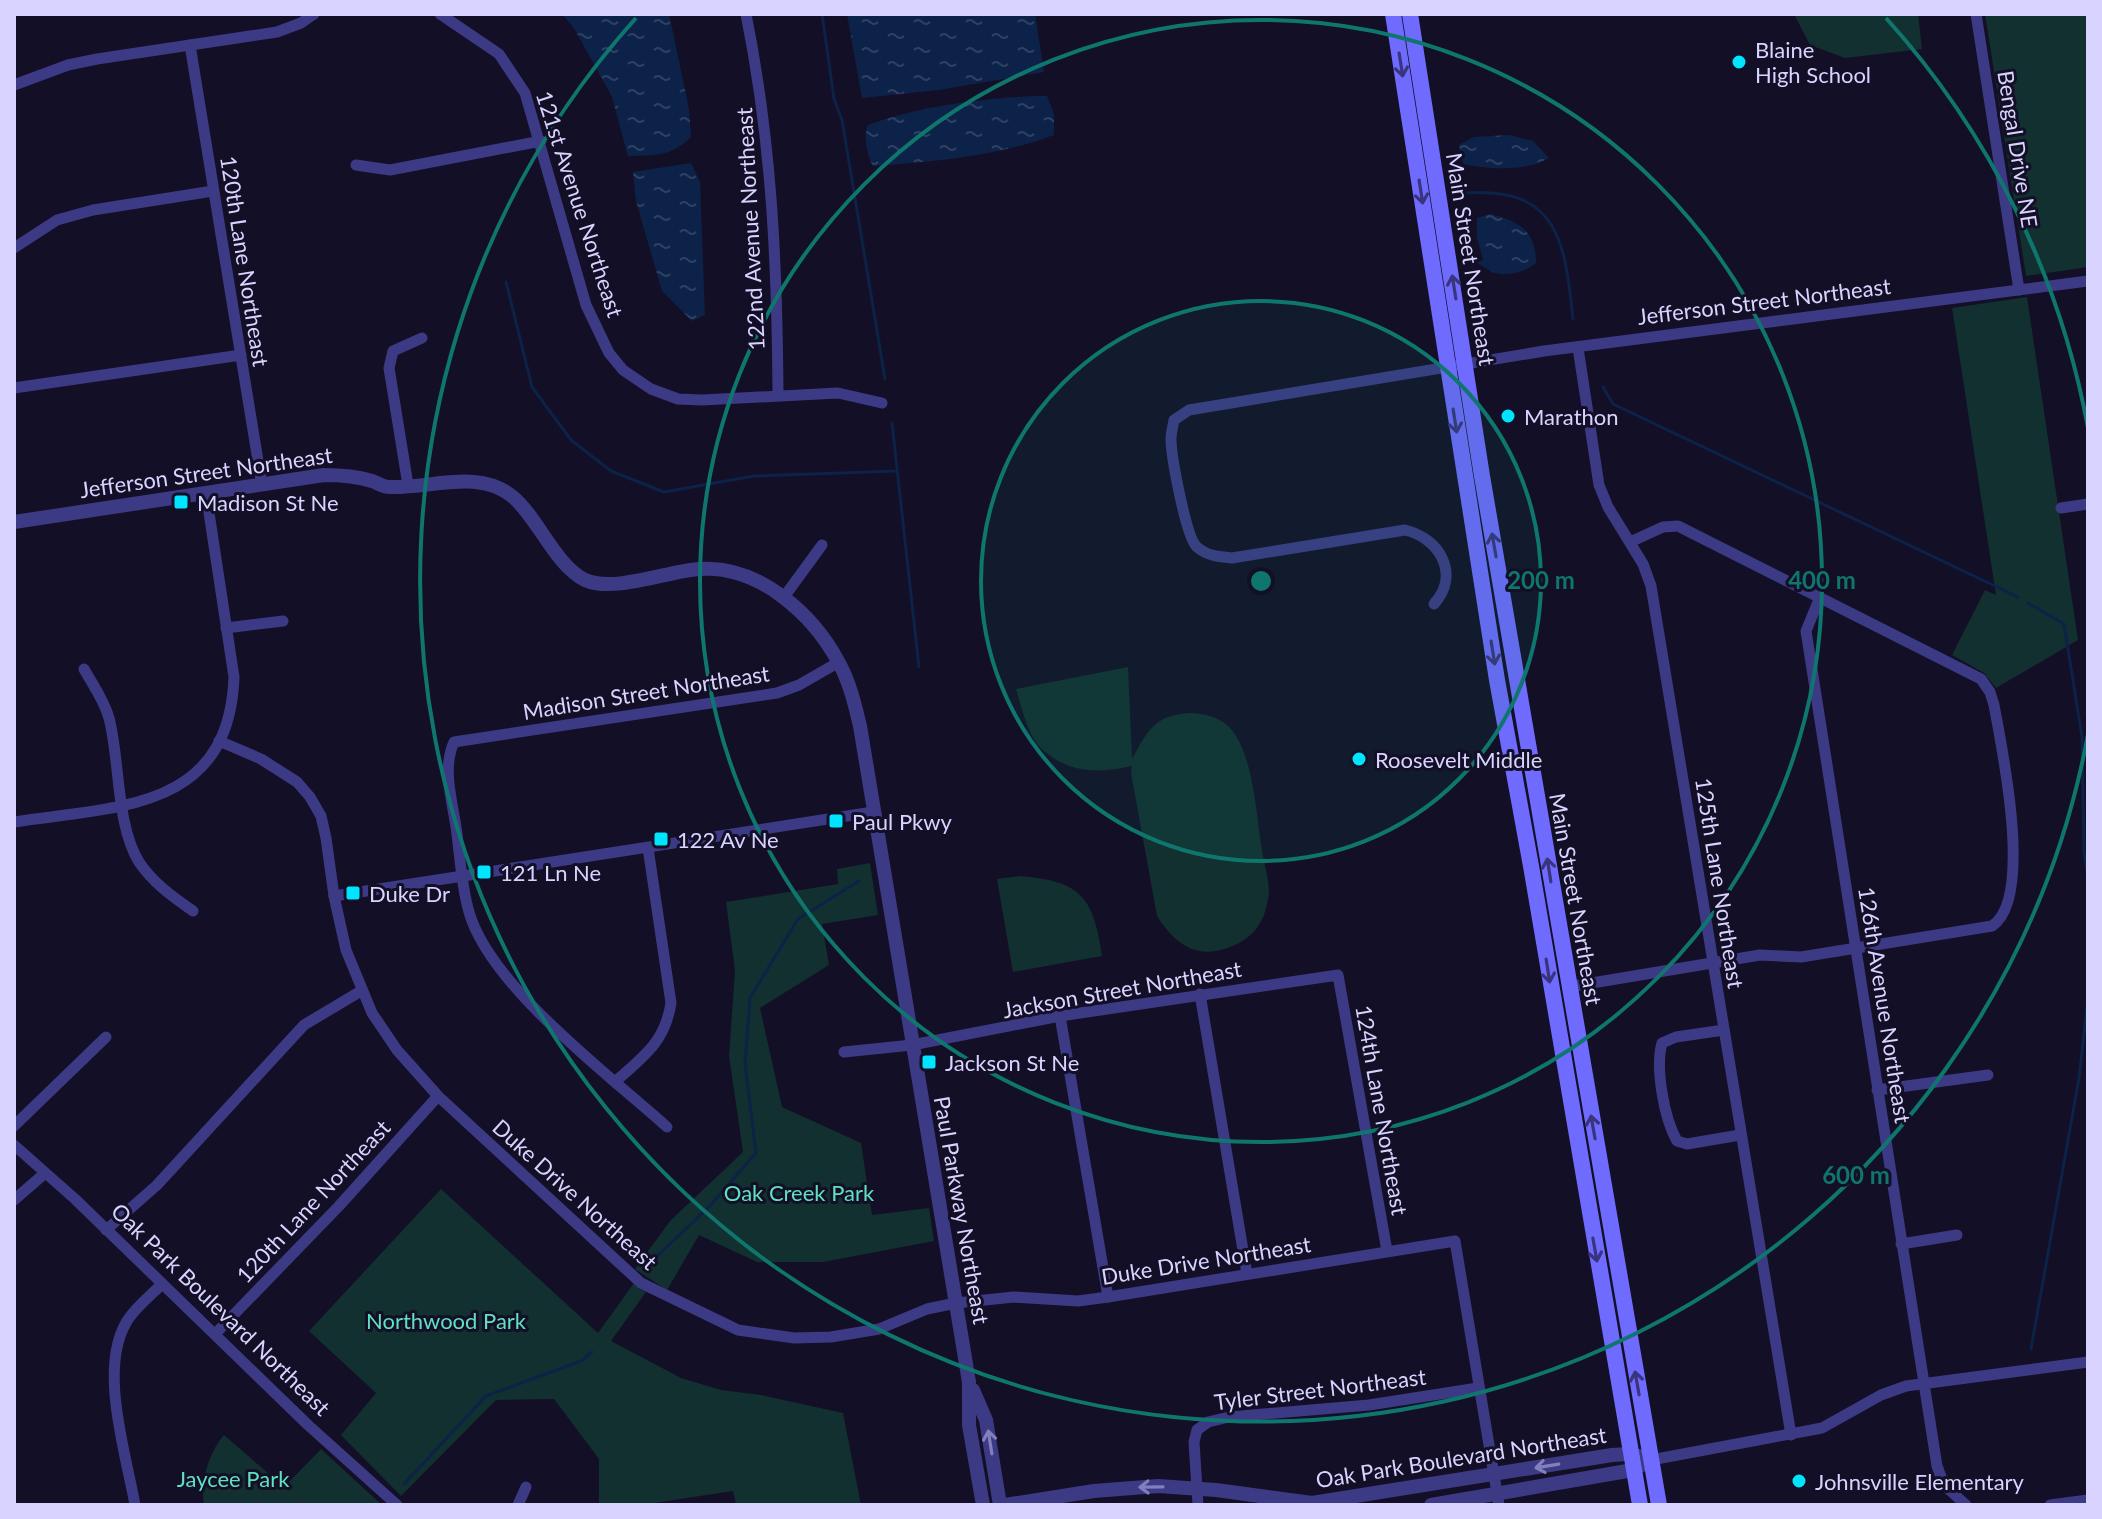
<svg xmlns="http://www.w3.org/2000/svg" width="2102" height="1519" font-family="Lato,sans-serif">
<style>
.green{fill:#12302f}
.water{fill:url(#water-ripples)}
.lines{fill:none;stroke-linecap:round;stroke-linejoin:round}
.stream{stroke:#0c2248;stroke-width:3}
.minor{stroke:#3d3a85;stroke-width:11}
.tertiary{stroke:#3d3a85;stroke-width:14}
.secondary{stroke:#6f6bff;stroke-width:16}
.oneway{stroke:#38347d}
.oneway2{stroke:#837fbc}
.ring{fill:none;stroke:#0f766e;stroke-width:4}
.poi-dot{fill:#00e5ff;stroke:#130f26;stroke-width:3}
.labels{text-anchor:middle;dominant-baseline:central;stroke-width:6;stroke-linejoin:round;paint-order:stroke}
.poi-label{font-size:22px;fill:#d9d4ff;stroke:#130f26;text-anchor:start}
.street-label{font-size:22px;fill:#d9d4ff;stroke:#130f26}
.park-label{font-size:22px;fill:#5fe0c0;stroke:#130f26}
.centre{fill:#0f766e;stroke:#130f26;stroke-width:4}
.ring-label{font-size:24px;text-anchor:middle;font-weight:bold;fill:#0f766e;stroke:#130f26;stroke-width:6;stroke-linejoin:round;paint-order:stroke}
</style>
<defs>
<pattern id="water-ripples" width="26" height="14" patternUnits="userSpaceOnUse" patternTransform="scale(2)"><rect width="26" height="14" fill="#0c2248"/><path d="M2 4q2-2 4 0t4 0M15 11q2-2 4 0t4 0" fill="none" stroke="#2f4163"/></pattern>
</defs>
<rect width="100%" height="100%" fill="#130f26"/>
<g class="green">
<path d="M 1794,14 L 1918,14 L 1922,49 L 1845,58 L 1810,45 Z"/>
<path d="M 1985,14 L 2088,14 L 2088,267 L 2026,276 Z"/>
<path d="M 2027,297 L 2078,640 L 1996,688 L 1984,673 L 1952,655 L 1985,590 L 1996,595 L 1952,308 Z"/>
<path d="M 1128,667 L 1132,759 C 1148,731 1153,716 1189,713 C 1202,713 1220,717 1229,727 C 1254,753 1256,816 1262,850 C 1264,864 1269,879 1269,893 C 1268,899 1266,911 1263,917 C 1255,937 1236,947 1216,951 C 1188,956 1170,936 1157,916 L 1131,773 L 1132,766 C 1101,773 1070,774 1044,751 C 1028,738 1022,708 1016,689 Z"/>
<path d="M 870,863 L 878,915 L 822,924 L 829,965 L 760,1008 L 782,1107 L 861,1143 L 872,1215 L 929,1208 L 934,1241 L 823,1262 L 757,1262 L 699,1235 L 667,1290 L 635,1269 L 670,1221 L 743,1152 L 729,1056 L 735,970 L 726,902 L 838,884 L 837,869 Z"/>
<path d="M 1019,876 C 1081,881 1093,896 1102,956 L 1013,972 L 997,879 Z"/>
<path d="M 441,1189 L 598,1333 L 634,1283 L 646,1292 L 611,1341 L 681,1378 L 721,1390 L 761,1395 L 843,1413 L 861,1505 L 736,1505 L 733,1491 L 641,1505 L 599,1505 L 599,1459 L 554,1399 L 496,1400 L 401,1496 L 341,1435 L 376,1393 L 309,1331 Z"/>
<path d="M 224,1435 L 284,1487 L 321,1449 L 382,1505 L 204,1505 C 200,1482 209,1452 224,1435 Z"/>
</g>
<g class="water">
<path d="M 562,14 L 669,14 L 689,109 L 691,137 C 671,157 655,155 628,156 L 612,97 L 574,28 Z"/>
<path d="M 847,14 L 1035,14 L 1044,72 L 938,90 L 862,98 Z"/>
<path d="M 1047,96 L 1054,114 L 1054,135 C 998,156 933,162 873,166 C 867,156 863,135 868,125 C 917,106 995,96 1047,96 Z"/>
<path d="M 1509,135 L 1533,141 L 1549,158 C 1528,171 1488,170 1464,164 L 1460,156 L 1459,145 L 1474,137 Z"/>
<path d="M 691,163 L 700,182 L 705,315 L 692,321 L 662,291 L 636,201 L 633,172 Z"/>
<path d="M 1489,214 C 1517,220 1536,230 1536,263 C 1525,272 1510,276 1496,273 C 1490,272 1484,266 1477,263 L 1483,260 L 1477,237 L 1477,218 Z"/>
</g>
<g class="lines">
<g class="stream">
<path d="M 822,14 L 834,99 L 842,120 L 885,379"/>
<path d="M 1465,193 C 1559,186 1565,243 1573,319"/>
<path d="M 506,282 L 532,387 L 571,440 L 611,471 L 664,492 L 754,476 L 896,471"/>
<path d="M 1603,387 L 1613,404 L 2018,597"/>
<path d="M 892,423 L 919,667"/>
<path d="M 2028,603 L 2064,624 L 2082,737 L 2084,853 L 2088,877"/>
<path d="M 655,1258 L 709,1207 L 756,1153 L 745,1064 L 750,998 L 798,919 L 859,881"/>
<path d="M 2031,1349 L 2079,1078 L 2088,998"/>
<path d="M 404,1484 L 486,1396 L 581,1361 L 592,1352"/>
</g>
<g class="minor">
<path d="M 440,14 L 499,54 L 525,93 L 586,305 L 609,353 L 623,370 L 651,389 L 678,399 L 702,400 L 838,393 L 882,403"/>
<path d="M 746,14 C 772,144 777,262 778,394"/>
<path d="M 1976,14 L 2019,290"/>
<path d="M 190,45 L 262,485"/>
<path d="M 14,85 L 68,65 L 97,59 L 277,32 L 301,23 L 314,14"/>
<path d="M 356,165 L 390,170 L 541,141"/>
<path d="M 14,248 L 57,220 L 93,210 L 213,191"/>
<path d="M 1578,348 L 1599,485 L 1608,507 L 1643,564 L 1651,586 L 1791,1435"/>
<path d="M 14,388 L 241,355"/>
<path d="M 408,485 L 389,368 L 393,351 L 422,338"/>
<path d="M 2061,508 L 2088,504"/>
<path d="M 784,597 L 822,545"/>
<path d="M 1820,597 L 1806,631 L 1937,1466 L 1944,1485 L 1966,1505"/>
<path d="M 1434,604 C 1461,574 1439,538 1405,530 L 1232,558 C 1220,557 1207,556 1197,547 C 1186,538 1171,455 1171,439 C 1171,433 1173,426 1174,420 L 1189,410 L 1544,351 L 2088,281"/>
<path d="M 226,628 L 283,621"/>
<path d="M 84,669 C 93,685 104,700 109,718 C 120,760 116,825 139,862 C 153,883 173,897 193,911"/>
<path d="M 219,741 L 261,759 L 297,782 L 310,797 L 321,816 L 326,838 L 334,896 L 346,950 L 372,1013 L 397,1050 L 438,1096 L 641,1283 L 738,1330 L 794,1338 L 831,1337 L 879,1329 L 927,1309 L 956,1303 L 1014,1297 L 1078,1301 L 1108,1297 L 1455,1241 L 1499,1505"/>
<path d="M 14,822 C 116,806 229,812 234,677 L 206,493"/>
<path d="M 334,896 L 873,812"/>
<path d="M 1568,987 L 1760,955 L 1801,957 L 1992,926 C 2034,899 2002,749 1994,705 L 1990,692 L 1981,679 L 1678,526 L 1663,527 L 1630,542"/>
<path d="M 1200,994 L 1247,1274"/>
<path d="M 1060,1016 L 1108,1297"/>
<path d="M 1724,1030 L 1676,1037 L 1662,1043 C 1655,1068 1664,1118 1677,1141 L 1687,1144 L 1740,1135"/>
<path d="M 844,1052 L 912,1045 L 1060,1016 L 1338,975 L 1387,1251"/>
<path d="M 616,1081 C 644,1056 665,1042 671,1003 L 648,848"/>
<path d="M 1877,1090 L 1988,1075"/>
<path d="M 14,1126 L 106,1037"/>
<path d="M 667,1127 C 608,1074 490,986 469,912 C 461,885 460,854 456,827 C 452,800 442,768 454,742 L 777,693 L 799,685 L 839,662"/>
<path d="M 14,1145 L 75,1199 L 308,1425 L 397,1505"/>
<path d="M 14,1200 L 44,1174"/>
<path d="M 106,1230 L 157,1185 L 304,1025 L 361,991"/>
<path d="M 1901,1244 L 1957,1235"/>
<path d="M 216,1333 L 339,1206 L 438,1096"/>
<path d="M 1651,1460 L 1822,1428 L 1881,1395 L 1906,1386 L 2088,1362"/>
<path d="M 135,1505 C 126,1453 98,1368 127,1321 C 135,1308 150,1296 161,1285"/>
<path d="M 518,1505 L 526,1487"/>
<path d="M 1198,1505 L 1194,1442 L 1197,1430 L 1208,1422 L 1229,1417 L 1369,1405 L 1478,1388"/>
<path d="M 2050,1505 L 2088,1500"/>
</g>
<g class="tertiary">
<path d="M 14,522 L 324,475 C 341,475 356,476 372,481 C 378,483 383,487 389,487 C 430,489 479,468 513,497 C 538,518 555,565 585,580 C 614,593 668,571 699,569 C 758,564 813,614 839,663 C 850,683 855,705 860,726 L 969,1382 L 969,1425 L 983,1505"/>
<path d="M 973,1390 L 986,1420 L 1000,1505"/>
<path d="M 1005,1505 L 1094,1491 L 1158,1486 L 1216,1490 L 1312,1503 L 1612,1455 L 1629,1454 L 1639,1456"/>
<path d="M 1431,1505 L 1633,1470 L 1642,1465"/>
</g>
<g class="secondary">
<path d="M 1393,14 L 1497,680 L 1531,866 L 1640,1505"/>
<path d="M 1410,14 L 1482,476 L 1659,1505"/>
</g>
</g>
<defs><path id="oneway-shaft" d="M-6 0H5M1.5-3L5.5 0L1.5 3" fill="none" stroke-width="1.6" stroke-linecap="round" stroke-linejoin="round" transform="scale(2)"/></defs>
<g class="oneway">
<use href="#oneway-shaft" transform="translate(1401 65) rotate(81)"/>
<use href="#oneway-shaft" transform="translate(1421 192) rotate(81)"/>
<use href="#oneway-shaft" transform="translate(1454 287) rotate(-99)"/>
<use href="#oneway-shaft" transform="translate(1455 421) rotate(81)"/>
<use href="#oneway-shaft" transform="translate(1494 545) rotate(-100)"/>
<use href="#oneway-shaft" transform="translate(1493 653) rotate(81)"/>
<use href="#oneway-shaft" transform="translate(1549 870) rotate(-99)"/>
<use href="#oneway-shaft" transform="translate(1548 971) rotate(81)"/>
<use href="#oneway-shaft" transform="translate(1593 1127) rotate(-100)"/>
<use href="#oneway-shaft" transform="translate(1595 1250) rotate(80)"/>
<use href="#oneway-shaft" transform="translate(1637 1383) rotate(-100)"/>
</g>
<g class="oneway2">
<use href="#oneway-shaft" transform="translate(990 1442) rotate(-99)"/>
<use href="#oneway-shaft" transform="translate(1547 1466) rotate(171)"/>
<use href="#oneway-shaft" transform="translate(1151 1487) rotate(179)"/>
</g>
<circle cx="1261" cy="581" r="280" fill="#0f766e" fill-opacity=".12"/>
<g class="ring">
<circle cx="1261" cy="581" r="280"/>
<circle cx="1261" cy="581" r="561"/>
<path d="M2088 734A841 841 0 1 1 636 18M1886 18A841 841 0 0 1 2088 428"/>
</g>
<g class="poi-dot">
<circle cx="1739" cy="62" r="8"/>
<circle cx="1508" cy="416" r="8"/>
<rect x="173" y="494" width="16" height="16" rx="4"/>
<circle cx="1359" cy="759" r="8"/>
<rect x="828" y="813" width="16" height="16" rx="4"/>
<rect x="653" y="831" width="16" height="16" rx="4"/>
<rect x="476" y="864" width="16" height="16" rx="4"/>
<rect x="345" y="885" width="16" height="16" rx="4"/>
<rect x="921" y="1054" width="16" height="16" rx="4"/>
<circle cx="1799" cy="1481" r="8"/>
</g>
<g class="labels">
<g class="poi-label">
<text x="1755" y="49">Blaine<tspan x="1755" dy="25">High School</tspan></text>
<text x="1524" y="416">Marathon</text>
<text x="197" y="502">Madison St Ne</text>
<text x="1375" y="759">Roosevelt Middle</text>
<text x="852" y="821">Paul Pkwy</text>
<text x="677" y="839">122 Av Ne</text>
<text x="500" y="872">121 Ln Ne</text>
<text x="369" y="893">Duke Dr</text>
<text x="945" y="1062">Jackson St Ne</text>
<text x="1815" y="1481">Johnsville Elementary</text>
</g>
<g class="street-label">
<text transform="translate(2018 149) rotate(81)">Bengal Drive NE</text>
<text transform="translate(580 204) rotate(72)">121st Avenue Northeast</text>
<text transform="translate(750 229) rotate(-93)">122nd Avenue Northeast</text>
<text transform="translate(1471 259) rotate(81)">Main Street Northeast</text>
<text transform="translate(245 261) rotate(81)">120th Lane Northeast</text>
<text transform="translate(1764 301) rotate(-7)">Jefferson Street Northeast</text>
<text transform="translate(206 472) rotate(-8)">Jefferson Street Northeast</text>
<text transform="translate(646 692) rotate(-9)">Madison Street Northeast</text>
<text transform="translate(1720 883) rotate(81)">125th Lane Northeast</text>
<text transform="translate(1576 899) rotate(80)">Main Street Northeast</text>
<text transform="translate(1122 989) rotate(-10)">Jackson Street Northeast</text>
<text transform="translate(1885 1005) rotate(81)">126th Avenue Northeast</text>
<text transform="translate(1382 1110) rotate(80)">124th Lane Northeast</text>
<text transform="translate(575 1194) rotate(42)">Duke Drive Northeast</text>
<text transform="translate(313 1201) rotate(-47)">120th Lane Northeast</text>
<text transform="translate(962 1210) rotate(80)">Paul Parkway Northeast</text>
<text transform="translate(1206 1260) rotate(-9)">Duke Drive Northeast</text>
<text transform="translate(221 1309) rotate(44)">Oak Park Boulevard Northeast</text>
<text transform="translate(1320 1389) rotate(-7)">Tyler Street Northeast</text>
<text transform="translate(1461 1457) rotate(-9)">Oak Park Boulevard Northeast</text>
</g>
<g class="park-label">
<text x="799" y="1192">Oak Creek Park</text>
<text x="446" y="1320">Northwood Park</text>
<text x="233" y="1478">Jaycee Park</text>
</g>
</g>
<circle cx="1261" cy="581" r="12" class="centre"/>
<g class="ring-label">
<text x="1541" y="589">200 m</text>
<text x="1822" y="589">400 m</text>
<text x="1856" y="1184">600 m</text>
</g>
<rect width="2102" height="1519" fill="none" stroke="#d9d4ff" stroke-width="32"/>
</svg>
